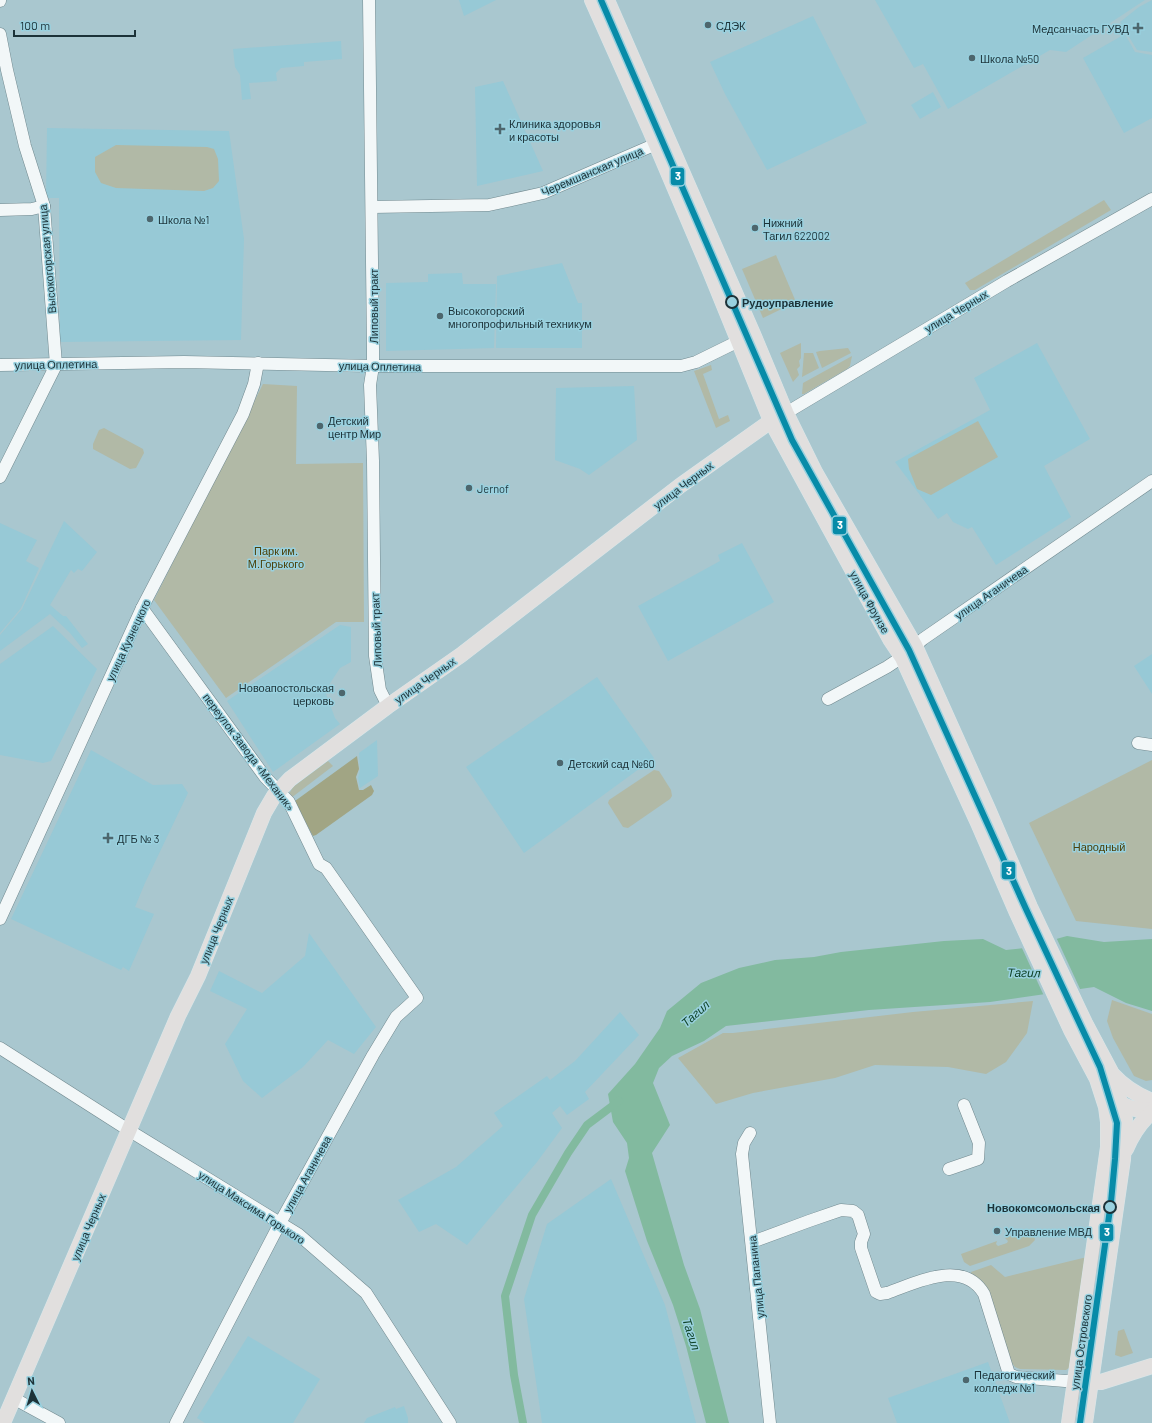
<svg xmlns="http://www.w3.org/2000/svg" width="1152" height="1423" font-family="Barlow,sans-serif">
<style>
.built{fill:#97c9d6}
.green{fill:#b1b9a6}
.forest{fill:#a1a584}
.water{fill:#82ba9f}
.pier{fill:#a9c7cf}
.lines{fill:none;stroke-linecap:round;stroke-linejoin:round}
.canal{stroke:#82ba9f;stroke-width:8}
.minor-casing{stroke:#71898f;stroke-width:13}
.major-casing{stroke:#d8e6e9;stroke-width:16}
.minor{stroke:#f2f7f8;stroke-width:12}
.major{stroke:#e1dfde;stroke-width:15}
.tram{stroke:#bcc4c7;stroke-width:1}
.tram-1-casing{stroke:#99d1df;stroke-width:9}
.tram-1{stroke:#078ba8;stroke-width:6}
.poi-dot{fill:#4d666d;stroke:#99d1df;stroke-width:1.5}
.stop-dot{fill:#99d1df;stroke:#1c3238;stroke-width:2}
.labels{text-anchor:middle;dominant-baseline:central;stroke-width:3;stroke-linejoin:round;paint-order:stroke}
.poi-label{font-size:11px;fill:#1c3238;stroke:#99d1df;text-anchor:start}
.street-label{font-size:11px;fill:#1c3238;stroke:#99d1df}
.stop-label{font-size:11px;font-weight:bold;fill:#1c3238;stroke:#99d1df;text-anchor:start}
.park-label{font-size:11px;fill:#4d4109;stroke:#99d1df}
.water-label{font-size:12px;font-style:italic;fill:#104429;stroke:#99d1df}
.line-badge{stroke:#99d1df;stroke-width:1.5}
.badge-label{font-size:11px;text-anchor:middle;font-weight:bold;fill:#fff}
</style>
<rect width="100%" height="100%" fill="#a9c7cf"/>
<g class="built">
<path d="M 459,0 L 496,0 L 464,16 Z"/>
<path d="M 875,0 L 1145,0 L 1066,52 L 1050,50 L 948,109 L 923,64 L 914,68 Z"/>
<path d="M 1152,0 L 1152,52 L 1137,50 L 1120,22 L 1139,7 Z"/>
<path d="M 813,16 L 867,123 L 767,170 L 725,94 L 710,62 Z"/>
<path d="M 1125,34 L 1135,52 L 1152,55 L 1152,118 L 1124,133 L 1083,58 Z"/>
<path d="M 341,41 L 342,59 L 304,62 L 304,66 L 281,68 L 276,73 L 277,81 L 249,83 L 251,99 L 242,100 L 240,75 L 235,67 L 233,49 Z"/>
<path d="M 503,81 L 543,171 L 477,186 L 475,87 Z"/>
<path d="M 933,92 L 941,107 L 920,119 L 911,105 Z"/>
<path d="M 47,128 L 229,131 L 244,239 L 241,340 L 60,342 L 59,198 L 46,198 Z"/>
<path d="M 562,263 L 578,303 L 582,303 L 582,348 L 496,348 L 497,276 Z"/>
<path d="M 462,273 L 463,284 L 496,284 L 494,348 L 386,351 L 386,283 L 428,282 L 428,274 Z"/>
<path d="M 1037,343 L 1090,439 L 1044,466 L 1071,517 L 996,565 L 972,527 L 968,529 L 953,522 L 947,513 L 938,519 L 895,462 L 990,410 L 974,378 Z"/>
<path d="M 634,386 L 637,440 L 589,475 L 580,469 L 555,460 L 556,388 Z"/>
<path d="M 64,521 L 97,552 L 82,571 L 78,569 L 74,573 L 71,570 L 50,605 L 63,616 L 66,616 L 88,644 L 82,648 L 70,633 L 50,614 L 0,651 L 0,635 L 22,609 Z"/>
<path d="M 0,523 L 37,540 L 26,561 L 39,568 L 21,608 L 0,633 Z"/>
<path d="M 742,543 L 774,602 L 668,661 L 638,606 L 720,561 L 718,555 Z"/>
<path d="M 340,625 L 351,627 L 351,662 L 340,668 L 325,691 L 335,718 L 340,724 L 273,772 L 227,701 Z"/>
<path d="M 53,626 L 97,669 L 51,761 L 43,763 L 0,755 L 0,664 Z"/>
<path d="M 1152,654 L 1152,694 L 1134,666 Z"/>
<path d="M 597,677 L 654,758 L 524,853 L 466,767 Z"/>
<path d="M 377,740 L 378,776 L 360,788 L 358,778 L 360,770 L 359,753 Z"/>
<path d="M 91,750 L 153,785 L 182,784 L 188,793 L 145,883 L 135,907 L 154,914 L 129,971 L 123,967 L 121,970 L 11,919 Z"/>
<path d="M 309,933 L 376,1027 L 354,1054 L 328,1040 L 303,1067 L 262,1098 L 243,1081 L 225,1044 L 247,1009 L 210,991 L 219,971 L 262,993 L 305,956 Z"/>
<path d="M 620,1012 L 639,1035 L 585,1092 L 589,1099 L 567,1115 L 560,1106 L 552,1113 L 562,1128 L 537,1162 L 467,1245 L 436,1224 L 419,1232 L 398,1200 L 456,1167 L 503,1126 L 494,1113 L 547,1076 L 550,1080 L 575,1061 Z"/>
<path d="M 611,1179 L 665,1305 L 696,1423 L 542,1423 L 524,1299 L 547,1224 Z"/>
<path d="M 248,1336 L 320,1379 L 293,1423 L 205,1423 L 197,1418 Z"/>
<path d="M 988,1362 L 1010,1423 L 897,1423 L 888,1398 Z"/>
<path d="M 404,1406 L 408,1418 L 408,1423 L 364,1423 L 367,1418 L 395,1407 L 396,1409 Z"/>
</g>
<g class="green">
<path d="M 116,145 L 207,147 L 214,149 L 218,159 L 219,181 L 213,188 L 204,191 L 116,188 L 101,183 L 95,172 L 95,157 Z"/>
<path d="M 1104,200 L 1111,210 L 975,290 L 970,290 L 965,283 Z"/>
<path d="M 776,255 L 796,302 L 763,318 L 742,269 Z"/>
<path d="M 801,343 L 801,358 L 799,361 L 800,366 L 797,369 L 799,375 L 793,382 L 780,353 Z"/>
<path d="M 848,348 L 851,353 L 822,368 L 816,352 L 820,351 Z"/>
<path d="M 804,353 L 813,353 L 819,368 L 802,377 Z"/>
<path d="M 852,356 L 850,366 L 847,369 L 804,394 L 802,394 L 803,383 Z"/>
<path d="M 711,365 L 712,370 L 703,374 L 719,419 L 728,415 L 730,421 L 716,428 L 694,371 Z"/>
<path d="M 263,384 L 297,386 L 296,464 L 363,463 L 364,622 L 336,622 L 226,698 L 154,600 Z"/>
<path d="M 978,421 L 998,457 L 931,495 L 917,489 L 909,469 L 908,459 Z"/>
<path d="M 104,428 L 143,449 L 144,453 L 136,468 L 130,469 L 93,449 L 93,444 L 99,430 Z"/>
<path d="M 1152,760 L 1152,929 L 1076,921 L 1029,823 Z"/>
<path d="M 328,761 L 333,766 L 291,798 L 289,794 L 293,787 Z"/>
<path d="M 654,770 L 659,771 L 671,790 L 672,796 L 670,799 L 628,828 L 623,827 L 608,803 L 609,800 Z"/>
<path d="M 1112,1000 L 1152,1014 L 1152,1080 L 1146,1081 L 1134,1076 L 1113,1038 L 1107,1021 Z"/>
<path d="M 1033,1001 L 1027,1033 L 1006,1062 L 986,1074 L 948,1067 L 875,1065 L 835,1078 L 753,1093 L 716,1104 L 678,1058 L 723,1033 L 733,1033 L 913,1012 Z"/>
<path d="M 1033,1229 L 1035,1240 L 1029,1246 L 970,1266 L 964,1262 L 961,1254 L 997,1241 L 996,1244 L 998,1246 L 1007,1243 L 1008,1241 L 1005,1238 Z"/>
<path d="M 1087,1257 L 1071,1365 L 1069,1368 L 1066,1370 L 1020,1369 L 1015,1367 L 1012,1363 L 990,1297 L 983,1282 L 978,1278 L 972,1277 L 971,1272 L 991,1265 L 1005,1277 Z"/>
<path d="M 1124,1329 L 1133,1353 L 1121,1357 L 1115,1355 L 1118,1331 Z"/>
</g>
<path class="forest" d="M 357,756 L 359,769 L 356,777 L 359,790 L 363,790 L 371,785 L 374,791 L 372,795 L 316,835 L 313,836 L 295,803 L 295,801 Z"/>
<path class="water" d="M 1067,936 L 1104,942 L 1152,939 L 1152,1011 L 1126,1003 L 1094,987 L 990,1002 L 869,1010 L 726,1026 L 704,1041 L 672,1056 L 659,1068 L 653,1083 L 670,1125 L 652,1153 L 684,1265 L 700,1309 L 729,1423 L 706,1423 L 686,1346 L 673,1305 L 647,1241 L 625,1171 L 629,1158 L 627,1143 L 613,1122 L 608,1094 L 635,1064 L 660,1028 L 667,1011 L 701,983 L 739,968 L 775,960 L 814,957 L 841,952 L 944,941 L 983,939 L 1006,950 L 1024,948 Z"/>
<path class="pier" d="M 1056,937 L 1081,991 L 1044,996 L 1021,946 Z"/>
<g class="lines">
<path class="canal" d="M 523,1423 L 514,1375 L 505,1296 L 532,1215 L 568,1153 L 587,1125 L 619,1101"/>
<g class="minor-casing">
<g id="minor">
<path d="M 369,0 L 373,349 L 373,366 L 370,385 L 373,461 L 375,656 L 380,690 L 388,706"/>
<path d="M 0,1 L 0,0"/>
<path d="M 0,34 L 7,70 L 25,146 L 44,206 L 56,365 L 0,477"/>
<path d="M 372,207 L 489,205 L 543,193 L 663,141"/>
<path d="M 0,210 L 32,209 L 44,206"/>
<path d="M 0,365 L 184,362 L 373,366 L 681,366 L 696,362 L 753,334"/>
<path d="M 786,413 L 1007,281 L 1152,199"/>
<path d="M 142,608 L 265,777 L 289,802 L 319,864 L 326,868 L 417,998 L 396,1017 L 373,1055 L 280,1223 L 176,1423"/>
<path d="M 828,699 L 887,667 L 902,657 L 923,639 L 1152,481"/>
<path d="M 1138,743 L 1152,745"/>
<path d="M 0,919 L 142,608 L 243,414 L 254,384 L 258,363"/>
<path d="M 0,1048 L 130,1131 L 298,1234 L 366,1293 L 450,1423"/>
<path d="M 750,1133 L 744,1143 L 742,1154 L 770,1423"/>
<path d="M 949,1169 L 978,1159 L 979,1143 L 964,1105"/>
<path d="M 752,1242 L 809,1221 L 841,1210 L 853,1211 L 858,1215 L 864,1234 L 861,1242 L 861,1248 L 876,1292 L 880,1294 L 887,1293 C 916,1283 963,1258 984,1294 L 1009,1374 L 1016,1377 L 1065,1381 L 1075,1380"/>
<path d="M 13,1398 L 59,1423"/>
</g>
</g>
<g class="major-casing">
<g id="major">
<path d="M 592,0 L 650,130 L 710,271 L 771,421 L 890,639 L 902,657 L 978,823 L 1017,913 L 1071,1030 L 1097,1079 L 1106,1107 L 1108,1122 L 1108,1147 L 1069,1423"/>
<path d="M 607,0 L 753,334 L 786,413 L 815,472 L 915,646 L 988,809 L 1030,907 L 1085,1023 L 1111,1072 L 1125,1119 L 1123,1159 L 1085,1423"/>
<path d="M 1113,1075 C 1124,1087 1137,1095 1152,1101"/>
<path d="M 1116,1102 C 1129,1108 1138,1111 1152,1110"/>
<path d="M 1126,1149 C 1132,1135 1140,1122 1152,1112"/>
<path d="M 1081,1381 L 1101,1382 L 1152,1366"/>
<path d="M 3,1423 L 178,1016 L 198,976 L 264,813 L 274,796 L 290,779 L 388,706 L 461,655 L 681,485 L 771,421 L 780,417"/>
</g>
</g>
<use href="#minor" class="minor"/>
<use href="#major" class="major"/>
<path class="tram" d="M 1075,1423 L 1106,1206"/>
<g class="tram-1-casing">
<path id="tram-1" d="M 601,0 L 792,440 L 909,650 L 1026,909 L 1100,1067 L 1117,1123 L 1115,1159 L 1111,1202 L 1080,1423"/>
</g>
<use href="#tram-1" class="tram-1"/>
</g>
<g class="poi-dot">
<circle cx="708" cy="25" r="4"/>
<path d="M1136 22h4v4h4v4h-4v4h-4v-4h-4v-4h4z"/>
<circle cx="972" cy="58" r="4"/>
<path d="M498 123h4v4h4v4h-4v4h-4v-4h-4v-4h4z"/>
<circle cx="150" cy="219" r="4"/>
<circle cx="755" cy="228" r="4"/>
<circle cx="440" cy="316" r="4"/>
<circle cx="320" cy="426" r="4"/>
<circle cx="469" cy="488" r="4"/>
<circle cx="342" cy="693" r="4"/>
<circle cx="560" cy="763" r="4"/>
<path d="M106 832h4v4h4v4h-4v4h-4v-4h-4v-4h4z"/>
<circle cx="997" cy="1231" r="4"/>
<circle cx="966" cy="1380" r="4"/>
</g>
<g class="stop-dot">
<circle cx="732" cy="302" r="6"/>
<circle cx="1110" cy="1207" r="6"/>
</g>
<g class="labels">
<g class="poi-label">
<text x="716" y="25">СДЭК</text>
<text x="1129" y="28" text-anchor="end">Медсанчасть ГУВД</text>
<text x="980" y="58">Школа №50</text>
<text x="509" y="123">Клиника здоровья<tspan x="509" dy="13">и красоты</tspan></text>
<text x="158" y="219">Школа №1</text>
<text x="763" y="222">Нижний<tspan x="763" dy="13">Тагил 622002</tspan></text>
<text x="448" y="310">Высокогорский<tspan x="448" dy="13">многопрофильный техникум</tspan></text>
<text x="328" y="420">Детский<tspan x="328" dy="13">центр Мир</tspan></text>
<text x="477" y="488">Jernof</text>
<text x="334" y="687" text-anchor="end">Новоапостольская<tspan x="334" dy="13">церковь</tspan></text>
<text x="568" y="763">Детский сад №60</text>
<text x="117" y="838">ДГБ № 3</text>
<text x="1005" y="1231">Управление МВД</text>
<text x="974" y="1374">Педагогический<tspan x="974" dy="13">колледж №1</tspan></text>
</g>
<g class="street-label">
<text transform="translate(592 171) rotate(-23)">Черемшанская улица</text>
<text transform="translate(47 259) rotate(-95)">Высокогорская улица</text>
<text transform="translate(373 306) rotate(-90)">Липовый тракт</text>
<text transform="translate(956 311) rotate(-31)">улица Черных</text>
<text transform="translate(56 364) rotate(-1)">улица Оплетина</text>
<text transform="translate(380 366) rotate(1)">улица Оплетина</text>
<text transform="translate(683 485) rotate(-37)">улица Черных</text>
<text transform="translate(991 592) rotate(-35)">улица Аганичева</text>
<text transform="translate(870 602) rotate(61)">улица Фрунзе</text>
<text transform="translate(376 630) rotate(-92)">Липовый тракт</text>
<text transform="translate(128 640) rotate(-65)">улица Кузнецкого</text>
<text transform="translate(425 680) rotate(-35)">улица Черных</text>
<text transform="translate(249 752) rotate(53)">переулок Завода «Механик»</text>
<text transform="translate(216 930) rotate(-68)">улица Черных</text>
<text transform="translate(307 1174) rotate(-61)">улица Аганичева</text>
<text transform="translate(252 1207) rotate(33)">улица Максима Горького</text>
<text transform="translate(88 1227) rotate(-67)">улица Черных</text>
<text transform="translate(756 1277) rotate(-96)">улица Папанина</text>
<text transform="translate(1081 1342) rotate(-82)">улица Островского</text>
</g>
<g class="stop-label">
<text x="742" y="302">Рудоуправление</text>
<text x="1100" y="1207" text-anchor="end">Новокомсомольская</text>
</g>
<g class="park-label">
<text x="276" y="550">Парк им.<tspan x="276" dy="13">М.Горького</tspan></text>
<text x="1099" y="846">Народный</text>
</g>
<g class="water-label">
<text transform="translate(1024 972) rotate(1)">Тагил</text>
<text transform="translate(695 1013) rotate(-42)">Тагил</text>
<text transform="translate(692 1334) rotate(72)">Тагил</text>
</g>
</g>
<g class="line-badge">
<rect x="670" y="167" width="15" height="19" rx="4" fill="#078ba8"/>
<rect x="832" y="516" width="15" height="19" rx="4" fill="#078ba8"/>
<rect x="1001" y="861" width="15" height="19" rx="4" fill="#078ba8"/>
<rect x="1099" y="1223" width="15" height="19" rx="4" fill="#078ba8"/>
</g>
<g class="badge-label">
<text x="678" y="180">3</text>
<text x="840" y="529">3</text>
<text x="1009" y="875">3</text>
<text x="1107" y="1236">3</text>
</g>
<g transform="translate(32 1391) rotate(355)" stroke="#99d1df" stroke-width="3" paint-order="stroke">
<path d="M0-3L7 15L0 10L-7 15Z" fill="#1c3238"/>
<text y="-6" font-size="11" font-weight="bold" text-anchor="middle" fill="#1c3238">N</text>
</g>
<path d="M14 30v6h121v-6" fill="none" stroke="#1c3238" stroke-width="2"/>
<text x="20" y="30" font-size="12" fill="#1c3238" stroke="#99d1df" stroke-width="3" paint-order="stroke">100 m</text>
</svg>
